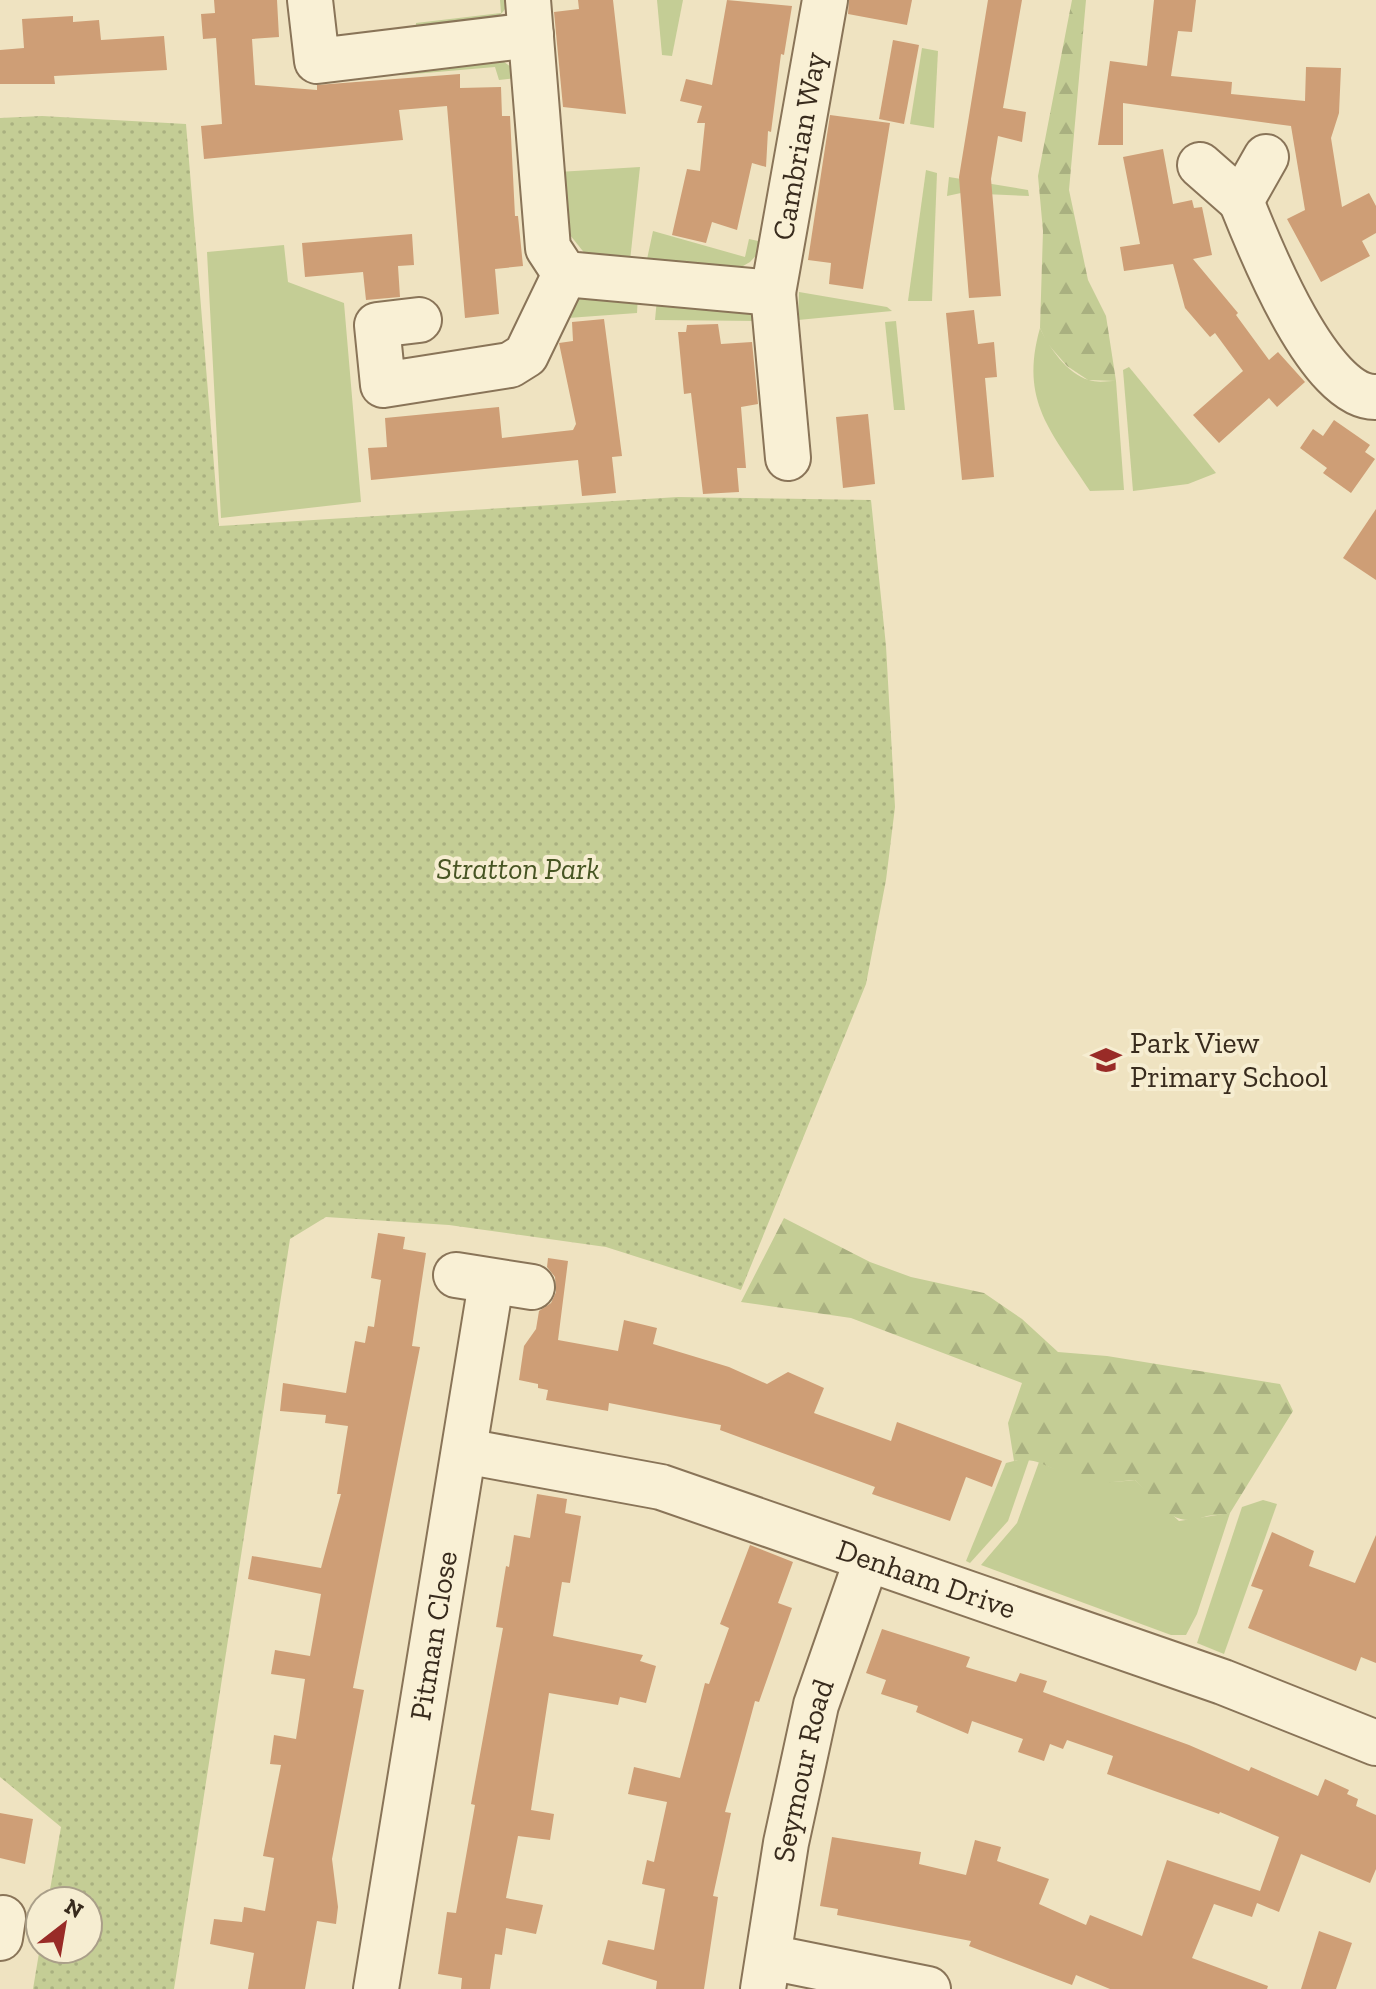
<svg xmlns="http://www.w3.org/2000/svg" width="1376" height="1989" font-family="'Zilla Slab',serif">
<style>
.green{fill:#c4cd95}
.forest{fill:url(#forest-firs)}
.park{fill:url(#park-dots)}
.building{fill:#ce9e76}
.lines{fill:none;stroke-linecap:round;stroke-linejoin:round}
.minor-casing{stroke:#897458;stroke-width:48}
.minor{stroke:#f9f0d5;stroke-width:44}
.labels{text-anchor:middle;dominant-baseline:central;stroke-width:8;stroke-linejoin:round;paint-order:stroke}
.street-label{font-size:30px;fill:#382b1d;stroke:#f6edd1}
.park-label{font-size:30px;font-style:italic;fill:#475523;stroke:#f6edd1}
.poi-label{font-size:30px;fill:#382b1d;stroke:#f6edd1;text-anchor:start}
</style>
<defs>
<pattern id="forest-firs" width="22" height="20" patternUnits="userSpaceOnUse" patternTransform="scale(2)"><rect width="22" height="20" fill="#c4cd95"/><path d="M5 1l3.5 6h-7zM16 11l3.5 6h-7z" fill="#a9b080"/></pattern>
<pattern id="park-dots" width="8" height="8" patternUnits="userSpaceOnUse" patternTransform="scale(2)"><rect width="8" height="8" fill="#c4cd95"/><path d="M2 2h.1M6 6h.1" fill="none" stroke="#a9b080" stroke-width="1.8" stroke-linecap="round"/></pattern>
</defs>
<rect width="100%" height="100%" fill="#efe3c1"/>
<g class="green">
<path d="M 500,0 L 510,0 C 495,36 450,31 416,35 L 416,23 L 501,13 Z"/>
<path d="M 657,0 L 683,0 L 672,56 L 662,55 Z"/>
<path d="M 922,48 L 938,51 L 934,128 L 910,124 Z"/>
<path d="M 500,59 L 511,67 L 516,78 L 499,80 L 495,67 L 402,75 L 400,68 Z"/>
<path d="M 640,167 L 630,261 L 586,255 L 570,235 L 558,172 Z"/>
<path d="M 926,170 L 937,173 L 932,301 L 908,301 Z"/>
<path d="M 949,177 L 1028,190 L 1029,196 L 961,193 L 947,196 Z"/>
<path d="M 653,231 L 745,257 L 749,239 L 768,243 L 750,262 L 729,274 L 646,264 Z"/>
<path d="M 284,245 L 288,282 L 344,303 L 361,502 L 221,518 L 207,252 Z"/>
<path d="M 799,292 L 887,307 L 892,311 L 798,320 Z"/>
<path d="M 638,294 L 637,313 L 554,319 L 574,296 Z"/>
<path d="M 657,299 L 750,306 L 757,321 L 655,320 Z"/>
<path d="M 896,321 L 905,410 L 894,410 L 885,322 Z"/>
<path d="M 1040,328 C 1049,347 1067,374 1089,380 C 1097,383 1108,381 1116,381 L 1124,490 L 1090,491 C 1052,432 1019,402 1040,328 Z"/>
<path d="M 1129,367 L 1216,473 L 1188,484 L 1133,491 L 1123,370 Z"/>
<path d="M 1030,1457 L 1008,1521 L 970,1563 L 966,1561 L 1006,1463 Z"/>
<path d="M 1039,1462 C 1076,1479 1095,1485 1135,1480 L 1179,1521 L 1230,1513 L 1197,1614 L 1186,1635 L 1171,1635 L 981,1565 L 1017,1523 Z"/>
<path d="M 1263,1500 L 1277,1504 L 1224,1654 L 1197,1643 L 1242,1507 Z"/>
</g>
<g class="forest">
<path d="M 1072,0 L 1086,0 L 1069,190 L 1088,280 L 1106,316 L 1116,381 L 1088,380 L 1067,366 L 1047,343 L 1040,328 L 1043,231 L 1038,176 Z"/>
<path d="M 784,1218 L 870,1262 L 911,1277 L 984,1293 L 1022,1319 L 1058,1352 L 1107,1356 L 1280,1384 L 1293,1411 L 1230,1513 C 1222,1516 1212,1514 1204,1517 C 1171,1529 1158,1502 1135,1480 C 1113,1482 1095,1485 1073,1478 C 1051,1470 1038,1456 1014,1461 L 1008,1423 L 1022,1383 L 851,1318 L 741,1302 Z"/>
</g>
<path class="park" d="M 42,116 L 186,124 L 219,526 L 678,497 L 871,500 L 886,646 L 895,807 L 886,880 L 866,984 L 741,1290 L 606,1247 L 449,1225 L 326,1217 L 290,1239 L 174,1989 L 33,1989 L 40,1947 L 88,1949 L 88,1901 L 48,1901 L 61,1827 L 0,1777 L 0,118 Z"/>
<g class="building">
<path d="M 214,0 L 277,0 L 279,37 L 252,39 L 255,85 L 317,90 L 317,85 L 460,74 L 460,88 L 501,87 L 502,116 L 510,116 L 515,216 L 518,216 L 523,266 L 495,269 L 499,314 L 465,318 L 447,106 L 399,110 L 403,140 L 204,159 L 201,126 L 222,124 L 216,38 L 203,39 L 201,14 L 215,13 Z"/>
<path d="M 578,0 L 613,0 L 626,114 L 563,107 L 554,12 L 579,9 Z"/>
<path d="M 727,0 L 792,6 L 784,55 L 781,54 L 771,132 L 768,131 L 766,167 L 752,163 L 737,230 L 712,222 L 706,243 L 672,235 L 687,169 L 700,171 L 705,123 L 697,123 L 702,106 L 680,101 L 686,79 L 712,85 Z"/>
<path d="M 849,0 L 912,0 L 907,25 L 848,14 Z"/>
<path d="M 988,0 L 1022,0 L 1003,108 L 1026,112 L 1022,142 L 998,136 L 991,179 L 1001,296 L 969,298 L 959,177 Z"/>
<path d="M 1154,0 L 1196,0 L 1192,32 L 1178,31 L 1171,76 L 1232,82 L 1231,94 L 1305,101 L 1306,67 L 1341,68 L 1339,113 L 1331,138 L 1342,207 L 1369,193 L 1376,206 L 1376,233 L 1362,241 L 1370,256 L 1321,282 L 1287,219 L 1305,210 L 1291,126 L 1123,103 L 1123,145 L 1098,145 L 1110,61 L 1147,66 Z"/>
<path d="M 73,16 L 73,22 L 99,20 L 101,40 L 164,36 L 167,70 L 54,76 L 55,84 L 0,84 L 0,50 L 24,48 L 22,19 Z"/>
<path d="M 893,40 L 919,45 L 904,124 L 879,119 Z"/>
<path d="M 830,115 L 890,123 L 863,289 L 829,284 L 831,263 L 808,260 Z"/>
<path d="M 1163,149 L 1173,204 L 1192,200 L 1194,208 L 1202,207 L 1212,255 L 1193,259 L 1238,313 L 1236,315 L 1269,360 L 1278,352 L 1305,382 L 1277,407 L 1269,398 L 1219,443 L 1193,415 L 1243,371 L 1215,333 L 1210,337 L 1185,308 L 1173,264 L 1124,271 L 1120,247 L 1140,244 L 1123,157 Z"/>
<path d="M 412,234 L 414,265 L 398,266 L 400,297 L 366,300 L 363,272 L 305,277 L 302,243 Z"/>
<path d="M 974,310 L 978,344 L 994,342 L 997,377 L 985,378 L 994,477 L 962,480 L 946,313 Z"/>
<path d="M 604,319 L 622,456 L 612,457 L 616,493 L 582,496 L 578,460 L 371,480 L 368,448 L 387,447 L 385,418 L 499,407 L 502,438 L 573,430 L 576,424 L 559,343 L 573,341 L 572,322 Z"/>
<path d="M 718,324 L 721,344 L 752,342 L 758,404 L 741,407 L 746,468 L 737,468 L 739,492 L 703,494 L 691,393 L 684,394 L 678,332 L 686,332 L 687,325 Z"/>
<path d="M 868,414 L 875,484 L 843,488 L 836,417 Z"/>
<path d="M 1334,420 L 1370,445 L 1365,452 L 1375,459 L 1351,493 L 1323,473 L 1327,468 L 1300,448 L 1313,429 L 1323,436 Z"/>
<path d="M 1376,509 L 1376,580 L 1343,558 Z"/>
<path d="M 378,1233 L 405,1237 L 403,1249 L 426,1253 L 412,1346 L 420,1347 L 353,1688 L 364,1690 L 332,1859 L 338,1907 L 336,1924 L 317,1921 L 305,1989 L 248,1989 L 254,1953 L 210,1944 L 214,1919 L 242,1922 L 244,1907 L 265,1911 L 274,1858 L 263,1856 L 281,1765 L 270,1764 L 274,1735 L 296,1739 L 305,1679 L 271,1674 L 275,1650 L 310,1656 L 321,1594 L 248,1579 L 252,1556 L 321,1568 L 341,1494 L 337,1494 L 348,1426 L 325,1423 L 326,1415 L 280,1411 L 283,1383 L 346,1393 L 355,1341 L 365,1343 L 368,1326 L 374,1327 L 381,1280 L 371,1278 Z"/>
<path d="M 548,1258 L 568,1261 L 558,1340 L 618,1351 L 624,1320 L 657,1328 L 653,1344 L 729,1367 L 767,1384 L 788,1372 L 824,1388 L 814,1413 L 891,1441 L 897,1422 L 1002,1461 L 992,1487 L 966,1477 L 950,1521 L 872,1494 L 875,1487 L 720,1430 L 721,1425 L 609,1403 L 608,1411 L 546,1400 L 548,1390 L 538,1388 L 538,1384 L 519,1380 L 524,1346 L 536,1329 L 539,1311 L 551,1303 L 556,1292 L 555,1277 L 547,1267 Z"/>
<path d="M 537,1494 L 567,1499 L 565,1513 L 581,1516 L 570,1583 L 562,1582 L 553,1636 L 643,1655 L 640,1661 L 656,1666 L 646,1703 L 620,1697 L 618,1705 L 549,1693 L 531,1810 L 554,1814 L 550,1840 L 518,1836 L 506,1898 L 543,1905 L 536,1934 L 506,1928 L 502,1955 L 495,1954 L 490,1989 L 461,1989 L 462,1978 L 438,1974 L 447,1912 L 456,1913 L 475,1805 L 471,1804 L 503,1628 L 496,1627 L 506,1566 L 509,1567 L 514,1535 L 530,1538 Z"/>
<path d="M 1272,1532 L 1314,1551 L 1309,1566 L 1355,1583 L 1376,1535 L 1376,1663 L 1361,1657 L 1356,1671 L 1248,1628 L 1263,1590 L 1251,1586 Z"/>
<path d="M 750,1545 L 793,1562 L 778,1603 L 792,1608 L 759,1702 L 755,1701 L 725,1812 L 731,1813 L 713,1896 L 718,1897 L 704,1989 L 656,1989 L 657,1981 L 602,1964 L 608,1940 L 654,1950 L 665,1889 L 642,1884 L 647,1860 L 654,1862 L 667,1802 L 628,1794 L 634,1767 L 680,1778 L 705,1683 L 709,1684 L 729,1628 L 720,1624 Z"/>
<path d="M 882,1629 L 970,1657 L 966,1667 L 1016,1682 L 1020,1673 L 1047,1681 L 1043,1692 L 1189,1745 L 1249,1771 L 1251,1767 L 1318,1796 L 1325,1779 L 1349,1790 L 1347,1794 L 1358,1799 L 1356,1806 L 1376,1815 L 1376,1869 L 1370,1883 L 1301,1854 L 1279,1912 L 1257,1903 L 1252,1917 L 1214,1904 L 1192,1958 L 1268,1986 L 1267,1989 L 1110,1989 L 1076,1975 L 1072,1985 L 969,1946 L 971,1941 L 837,1915 L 838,1909 L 820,1906 L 832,1837 L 921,1852 L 919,1864 L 966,1875 L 975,1840 L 1001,1847 L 997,1861 L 1049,1879 L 1039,1904 L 1086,1925 L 1090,1915 L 1142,1936 L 1167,1860 L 1260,1891 L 1279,1837 L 1220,1812 L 1219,1814 L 1107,1774 L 1113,1756 L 1067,1740 L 1063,1749 L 1050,1744 L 1044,1761 L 1018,1752 L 1023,1739 L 972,1721 L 968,1734 L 916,1712 L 918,1706 L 881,1694 L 886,1680 L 866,1673 Z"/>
<path d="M 0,1813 L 33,1819 L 25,1864 L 0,1858 Z"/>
<path d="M 1319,1931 L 1352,1943 L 1336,1989 L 1301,1989 Z"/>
</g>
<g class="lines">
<g class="minor-casing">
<g id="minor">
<path d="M 310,0 L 317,61 L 531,35"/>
<path id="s1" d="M 528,0 L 548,248 L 565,274 L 773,293 L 825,0"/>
<path d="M 1200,165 L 1241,201 L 1266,157"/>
<path d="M 1241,201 C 1259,246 1319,399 1376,397"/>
<path d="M 773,293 L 788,458"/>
<path d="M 419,320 L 377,325 L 383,385 L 510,365 L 526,355 L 565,274"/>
<path d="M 456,1275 L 532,1287"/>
<path id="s2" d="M 465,1451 L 661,1487 L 1223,1682 L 1376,1743"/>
<path d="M 0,1938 L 3,1918"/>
<path d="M 769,1957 L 928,1989"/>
<path id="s3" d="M 376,1989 L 491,1283"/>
<path id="s4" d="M 763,1989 L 786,1843 L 816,1705 L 867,1559"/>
</g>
</g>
<use href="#minor" class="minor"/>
</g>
<defs>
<g id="school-bare" transform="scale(2.4)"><path d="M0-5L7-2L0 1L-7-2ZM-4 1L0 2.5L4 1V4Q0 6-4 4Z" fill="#992b27" stroke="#f6edd1" stroke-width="2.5" paint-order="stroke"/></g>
</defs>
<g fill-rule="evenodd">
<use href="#school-bare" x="1106" y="1060"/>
</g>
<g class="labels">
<g class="street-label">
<text stroke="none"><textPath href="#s1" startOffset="638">Cambrian Way</textPath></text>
<text stroke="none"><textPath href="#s2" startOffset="480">Denham Drive</textPath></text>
<text stroke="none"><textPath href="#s3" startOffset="358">Pitman Close</textPath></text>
<text stroke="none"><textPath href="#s4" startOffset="222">Seymour Road</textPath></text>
</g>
<g class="park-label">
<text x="518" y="869">Stratton Park</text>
</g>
<g class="poi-label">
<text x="1130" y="1043">Park View<tspan x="1130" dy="34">Primary School</tspan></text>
</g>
</g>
<g transform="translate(64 1925) rotate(31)"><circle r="38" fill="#f6edd1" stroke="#aa9f89" stroke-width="2"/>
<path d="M0-6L14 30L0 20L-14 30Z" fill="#992b27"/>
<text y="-12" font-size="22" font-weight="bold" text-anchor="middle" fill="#382b1d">N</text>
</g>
</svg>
